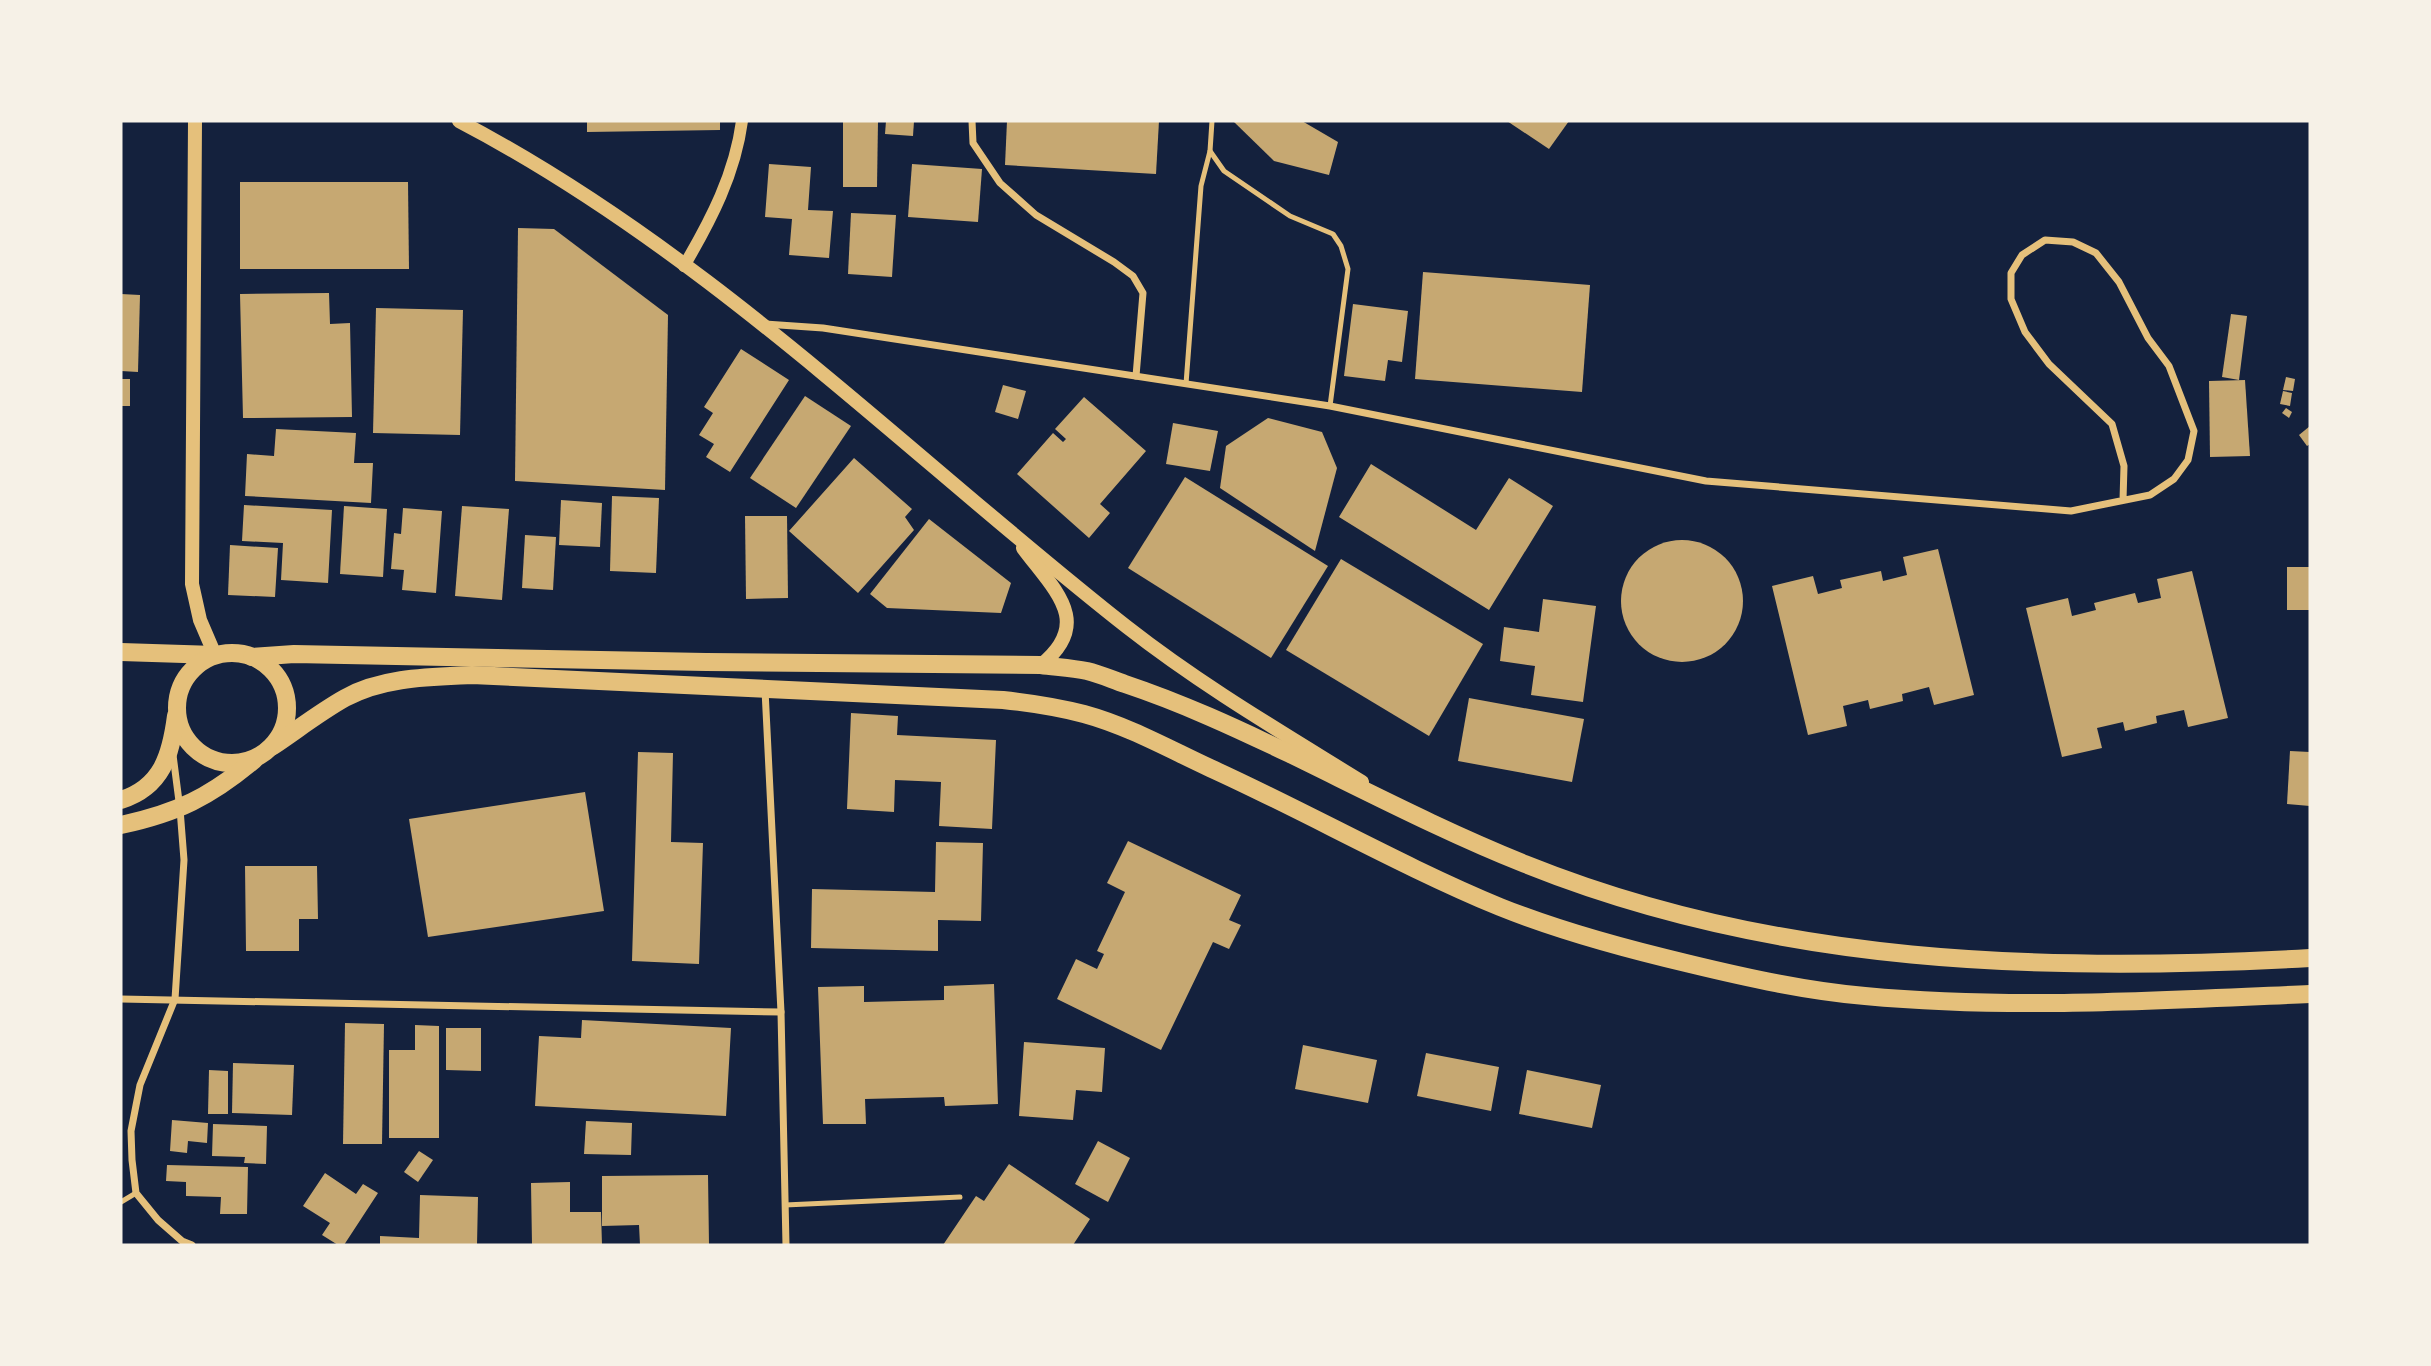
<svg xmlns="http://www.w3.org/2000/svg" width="2431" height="1366" font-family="'Varela Round',sans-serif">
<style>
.building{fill:#c6a872}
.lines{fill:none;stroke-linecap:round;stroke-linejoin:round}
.service{stroke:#e5c07b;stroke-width:5}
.minor{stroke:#e5c07b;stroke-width:7}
.tertiary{stroke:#e5c07b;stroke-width:12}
.secondary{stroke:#e5c07b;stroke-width:14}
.primary{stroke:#e5c07b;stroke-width:18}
</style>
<rect width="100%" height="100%" fill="#14213d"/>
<g class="building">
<path d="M 587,121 L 720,121 L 720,130 L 587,132 Z"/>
<path d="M 843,121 L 878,121 L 877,187 L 843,187 Z"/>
<path d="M 886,121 L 914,121 L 913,136 L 885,134 Z"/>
<path d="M 1007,121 L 1159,121 L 1156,174 L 1005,165 Z"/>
<path d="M 1233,121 L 1302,121 L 1338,142 L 1329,175 L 1274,161 Z"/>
<path d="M 1507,121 L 1569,121 L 1549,149 Z"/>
<path d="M 769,164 L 811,167 L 808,210 L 833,211 L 829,258 L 789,255 L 792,219 L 765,217 Z"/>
<path d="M 912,164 L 982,169 L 978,222 L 908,217 Z"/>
<path d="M 240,182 L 408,182 L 409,269 L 240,269 Z"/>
<path d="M 851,213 L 896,215 L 892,277 L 848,274 Z"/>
<path d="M 518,228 L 554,229 L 668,315 L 665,490 L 515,481 Z"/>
<path d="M 1423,272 L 1590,285 L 1582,392 L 1415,379 Z"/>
<path d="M 329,293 L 330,324 L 350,323 L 352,417 L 243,418 L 240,294 Z"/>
<path d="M 121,294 L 140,295 L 138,372 L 121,371 Z"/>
<path d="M 1353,304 L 1408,311 L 1402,362 L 1388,360 L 1385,381 L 1344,376 Z"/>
<path d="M 376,308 L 463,310 L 460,435 L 373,433 Z"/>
<path d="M 2231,314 L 2247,316 L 2239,380 L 2222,377 Z"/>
<path d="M 741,349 L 789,380 L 730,472 L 706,457 L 714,444 L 699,435 L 713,413 L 704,407 Z"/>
<path d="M 2286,377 L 2295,379 L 2293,391 L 2283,390 Z"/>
<rect x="121" y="379" width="9" height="27"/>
<path d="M 2245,380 L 2250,456 L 2210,457 L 2209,381 Z"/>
<path d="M 1003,385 L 1026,391 L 1018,419 L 995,412 Z"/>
<path d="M 2283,391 L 2292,393 L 2290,406 L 2280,404 Z"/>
<path d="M 805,396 L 851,426 L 796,508 L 750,478 Z"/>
<path d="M 1084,397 L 1146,451 L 1100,504 L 1110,513 L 1089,538 L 1017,474 L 1053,433 L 1063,442 L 1066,439 L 1055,429 Z"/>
<path d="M 2286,408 L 2292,412 L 2289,418 L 2282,413 Z"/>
<path d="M 1268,418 L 1322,432 L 1337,468 L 1315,551 L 1220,488 L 1226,446 Z"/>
<path d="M 1173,423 L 1218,431 L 1210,471 L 1166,464 Z"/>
<path d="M 2310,426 L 2310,444 L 2307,446 L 2299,435 Z"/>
<path d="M 276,429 L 356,433 L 354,463 L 373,463 L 371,503 L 245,496 L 247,454 L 274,456 Z"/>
<path d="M 854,458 L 912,509 L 905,517 L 914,530 L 858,593 L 789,531 Z"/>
<path d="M 1371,464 L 1476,530 L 1509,478 L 1553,506 L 1489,610 L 1339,517 Z"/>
<path d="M 1185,477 L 1328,566 L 1271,658 L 1128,568 Z"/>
<path d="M 612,496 L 659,498 L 656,573 L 610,571 Z"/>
<path d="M 561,500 L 602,503 L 600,547 L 559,545 Z"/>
<path d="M 244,505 L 332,510 L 328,583 L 281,580 L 283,543 L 242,541 Z"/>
<path d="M 344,506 L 387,509 L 383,577 L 340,574 Z"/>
<path d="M 462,506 L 509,509 L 502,600 L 455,596 Z"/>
<path d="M 403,508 L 442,511 L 436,593 L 402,590 L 404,570 L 391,569 L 394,533 L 401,534 Z"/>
<path d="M 745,516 L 787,516 L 788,598 L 746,599 Z"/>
<path d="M 929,519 L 1011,583 L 1001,613 L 887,608 L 870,594 Z"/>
<path d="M 525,535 L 556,537 L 553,590 L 522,588 Z"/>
<circle cx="1682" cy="601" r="61"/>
<path d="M 230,545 L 278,548 L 275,597 L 228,595 Z"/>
<path d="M 1938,549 L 1974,695 L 1934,705 L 1929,687 L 1902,694 L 1903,701 L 1870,709 L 1868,700 L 1843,706 L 1847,726 L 1808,735 L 1772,586 L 1813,576 L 1818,594 L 1842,588 L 1840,580 L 1881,571 L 1883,581 L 1907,575 L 1903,557 Z"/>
<path d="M 1341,559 L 1483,644 L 1429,736 L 1286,650 Z"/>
<rect x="2287" y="567" width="23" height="43"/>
<path d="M 2192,571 L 2228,718 L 2188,727 L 2184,710 L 2156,716 L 2157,723 L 2125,731 L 2123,722 L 2097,728 L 2102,748 L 2062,757 L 2026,608 L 2068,598 L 2072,616 L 2096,610 L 2094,603 L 2135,593 L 2138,603 L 2161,598 L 2157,579 Z"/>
<path d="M 1543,599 L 1596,606 L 1583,702 L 1531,695 L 1535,666 L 1500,661 L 1504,627 L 1539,632 Z"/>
<path d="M 1469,698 L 1584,719 L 1572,782 L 1458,761 Z"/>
<path d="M 851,713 L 898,716 L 897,735 L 996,740 L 992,829 L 939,826 L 941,782 L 895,780 L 894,812 L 847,809 Z"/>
<path d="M 2290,751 L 2310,752 L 2310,806 L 2287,804 Z"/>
<path d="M 638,752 L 673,753 L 671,842 L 703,843 L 699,964 L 632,961 Z"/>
<path d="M 585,792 L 604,911 L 428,937 L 409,819 Z"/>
<path d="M 1128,841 L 1241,895 L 1229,920 L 1241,925 L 1229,949 L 1213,942 L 1161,1050 L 1057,999 L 1076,959 L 1097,969 L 1104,954 L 1097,951 L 1125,892 L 1107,883 Z"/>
<path d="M 936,842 L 983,843 L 981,921 L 938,920 L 938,951 L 811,948 L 812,889 L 935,892 Z"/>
<path d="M 245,866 L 317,866 L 318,919 L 299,919 L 299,951 L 246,951 Z"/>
<path d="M 994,984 L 998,1104 L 945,1106 L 944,1097 L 865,1099 L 866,1124 L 823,1124 L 818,987 L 864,986 L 864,1002 L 944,1000 L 944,986 Z"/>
<path d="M 582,1020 L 731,1028 L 726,1116 L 535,1106 L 539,1036 L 581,1038 Z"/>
<path d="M 345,1023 L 384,1024 L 382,1144 L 343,1144 Z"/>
<path d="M 415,1025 L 439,1026 L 439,1138 L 389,1138 L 389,1050 L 415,1050 Z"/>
<path d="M 446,1028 L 481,1028 L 481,1071 L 446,1070 Z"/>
<path d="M 1024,1042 L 1105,1048 L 1102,1092 L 1076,1090 L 1073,1120 L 1019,1116 Z"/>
<path d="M 1303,1045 L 1377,1060 L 1368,1103 L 1295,1089 Z"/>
<path d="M 1426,1053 L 1499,1067 L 1491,1111 L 1417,1096 Z"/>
<path d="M 233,1063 L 294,1065 L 292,1115 L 232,1113 Z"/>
<path d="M 209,1070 L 228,1071 L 228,1114 L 208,1114 Z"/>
<path d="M 1527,1070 L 1601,1085 L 1592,1128 L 1519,1114 Z"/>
<path d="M 172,1120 L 208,1123 L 207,1143 L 188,1141 L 187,1153 L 170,1151 Z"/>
<path d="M 586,1121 L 632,1123 L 631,1155 L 584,1154 Z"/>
<path d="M 213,1124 L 267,1126 L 266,1164 L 244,1163 L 245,1157 L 212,1156 Z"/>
<path d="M 1098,1141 L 1130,1158 L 1108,1202 L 1075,1184 Z"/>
<path d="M 419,1151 L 433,1160 L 418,1182 L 404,1172 Z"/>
<path d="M 1009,1164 L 1090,1219 L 1073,1245 L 943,1245 L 976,1196 L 984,1201 Z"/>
<path d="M 167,1165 L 248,1167 L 247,1214 L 220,1214 L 221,1197 L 186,1196 L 186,1182 L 166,1181 Z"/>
<path d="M 325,1173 L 356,1194 L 363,1184 L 378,1193 L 344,1245 L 338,1245 L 322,1235 L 330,1223 L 303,1206 Z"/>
<path d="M 708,1175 L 709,1245 L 640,1245 L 639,1225 L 602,1226 L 602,1176 Z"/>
<path d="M 570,1182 L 570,1212 L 601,1212 L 602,1245 L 532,1245 L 531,1183 Z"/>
<path d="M 420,1195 L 478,1197 L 477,1245 L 380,1245 L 380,1236 L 419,1238 Z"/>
</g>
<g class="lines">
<g class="service">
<path d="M 1212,121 L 1210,151 L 1224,171 L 1290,216 L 1333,234 L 1341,246 L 1348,269 L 1330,406"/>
<path d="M 1186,384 L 1201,186 L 1210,151"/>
<path d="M 121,1202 L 136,1193"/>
<path d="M 785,1205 L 960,1197"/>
</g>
<g class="minor">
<path d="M 972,121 L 973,143 L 1000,183 L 1036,215 L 1114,262 L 1133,276 L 1143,293 L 1136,376"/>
<path d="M 765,324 L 823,328 L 1330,406 L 1706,481 L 2071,511 L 2150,495 L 2174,479 L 2188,460 L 2194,431 L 2169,366 L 2148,338 L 2119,282 L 2096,253 L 2073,242 L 2045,240 L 2022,255 L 2011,273 L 2011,299 L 2025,332 L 2049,364 L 2112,424 L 2124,466 L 2123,500"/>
<path d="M 765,690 L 781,1012 L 786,1245"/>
<path d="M 173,755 L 180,809 L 184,860 L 175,999 L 140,1085 L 131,1131 L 132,1160 L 136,1193 L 158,1220 L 182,1241 L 192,1245"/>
<path d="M 121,999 L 781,1012"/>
</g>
<path class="tertiary" d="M 684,266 C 711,220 735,174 742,121"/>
<g class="secondary">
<path d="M 195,121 L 192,584 L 200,620 L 215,655"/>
<path d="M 459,121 C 708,251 908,455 1127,627 C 1201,685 1283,733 1362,782"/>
<path d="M 1023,548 C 1054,590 1094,622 1041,665"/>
</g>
<g class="primary">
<path d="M 121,652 L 215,655"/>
<circle cx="232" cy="708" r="55"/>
<path d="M 252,657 L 294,654 L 706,662 L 1041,665 C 1056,667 1072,668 1087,671 C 1100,674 1113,680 1125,684 C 1182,703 1236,728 1290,754 C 1368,792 1445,832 1525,864 C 1776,965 2043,973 2310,958"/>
<path d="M 273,746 C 297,730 320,712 345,698 C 383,677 430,677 472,675 L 1003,700 C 1031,703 1057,707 1084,714 C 1128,726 1169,749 1210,768 C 1307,812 1401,866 1500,907 C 1562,932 1626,949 1690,964 C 1748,978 1807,991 1865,996 C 2013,1010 2162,1000 2310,994"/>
<path d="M 121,800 C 162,787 171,755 176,716"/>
<path d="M 121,825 C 177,813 210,797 254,760"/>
</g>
</g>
<rect width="2431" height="1366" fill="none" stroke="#f6f1e7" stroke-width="245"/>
</svg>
